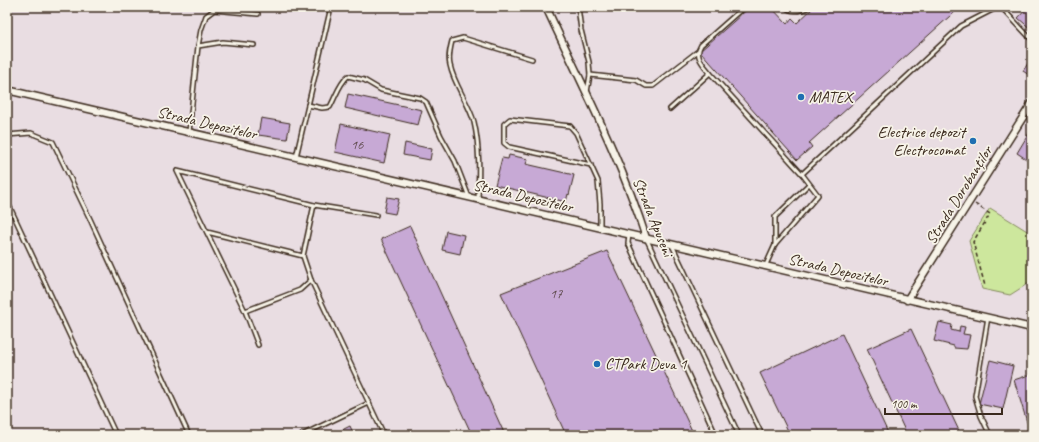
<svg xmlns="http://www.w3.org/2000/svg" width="1039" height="442" font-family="Caveat,sans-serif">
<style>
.built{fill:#e9dde2}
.green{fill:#cde79d;stroke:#84885e}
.building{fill:#c7a9d5;stroke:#3b2a1e}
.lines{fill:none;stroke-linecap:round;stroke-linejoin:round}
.service-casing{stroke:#3b2a1e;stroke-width:6}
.minor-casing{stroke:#3b2a1e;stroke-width:9}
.path{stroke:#3b2a1e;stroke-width:1.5;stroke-dasharray:4 3;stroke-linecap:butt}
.service{stroke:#f7f3e8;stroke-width:3}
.minor{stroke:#f7f3e8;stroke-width:6}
.poi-dot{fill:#1f6fb2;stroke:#f7f3e8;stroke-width:1.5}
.labels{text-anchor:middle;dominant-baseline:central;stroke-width:3.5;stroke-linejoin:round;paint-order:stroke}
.number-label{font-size:14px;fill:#5e4a4c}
.poi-label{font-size:16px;fill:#3b2a1e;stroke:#f7f3e8;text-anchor:start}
.street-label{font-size:16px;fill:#3b2a1e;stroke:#f7f3e8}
</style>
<rect width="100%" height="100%" fill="#f7f3e8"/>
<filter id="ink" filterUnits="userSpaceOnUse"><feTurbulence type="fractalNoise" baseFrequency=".025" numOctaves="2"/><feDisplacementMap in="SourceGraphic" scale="8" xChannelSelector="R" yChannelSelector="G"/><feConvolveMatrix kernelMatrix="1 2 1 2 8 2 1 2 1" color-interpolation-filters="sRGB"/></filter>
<g filter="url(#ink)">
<rect class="built" x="7" y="7" width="1025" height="428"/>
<path class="green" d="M 990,208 L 1032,234 L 1032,281 L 1010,295 L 982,289 L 969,241 Z"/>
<g class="building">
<path d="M 750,7 L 771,7 L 787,24 L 792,18 L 797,23 L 814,7 L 960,7 L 809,143 L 812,147 L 797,160 L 700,51 Z"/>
<path d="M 1028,7 L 1032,7 L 1032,30 L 1018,18 Z"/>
<path d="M 1032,57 L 1032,77 L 1023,71 Z"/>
<path d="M 348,94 L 422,110 L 418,125 L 345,108 Z"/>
<path d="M 261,118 L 290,123 L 287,139 L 258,135 Z"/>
<path d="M 341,124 L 390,135 L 384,163 L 335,152 Z"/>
<path d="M 1032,128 L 1032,163 L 1017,153 Z"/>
<path d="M 405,143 L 432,149 L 430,160 L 403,155 Z"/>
<path d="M 509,155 L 528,159 L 526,164 L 574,175 L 569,195 L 568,194 L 566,202 L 495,185 L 502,158 L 508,159 Z"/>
<path d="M 387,197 L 399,199 L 395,214 L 384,212 Z"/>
<path d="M 410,226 L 505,435 L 472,435 L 381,239 Z"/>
<path d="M 446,231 L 464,235 L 460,254 L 442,250 Z"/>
<path d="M 607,251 L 694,435 L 566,435 L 501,293 Z"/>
<path d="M 939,322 L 952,325 L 951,330 L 959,332 L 960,326 L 965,327 L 963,334 L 970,335 L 967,349 L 954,348 L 954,346 L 934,341 Z"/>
<path d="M 911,329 L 961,435 L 907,435 L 867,349 Z"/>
<path d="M 842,334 L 889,435 L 790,435 L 760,373 Z"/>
<path d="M 990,360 L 1013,366 L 1003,409 L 979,404 Z"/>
<path d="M 1032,374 L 1032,435 L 1031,435 L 1014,380 Z"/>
<path d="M 350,426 L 354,435 L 332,435 Z"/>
</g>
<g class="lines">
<g class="service-casing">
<g id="service">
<path d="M 578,7 L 581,30 L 589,62 L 590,75 L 587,92"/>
<path d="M 744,7 L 701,45 C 694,56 703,64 710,73 L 802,174 L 818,195 L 775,245 L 765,267"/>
<path d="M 785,7 C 792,13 801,11 809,7"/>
<path d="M 1001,7 L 1032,40"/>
<path d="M 198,46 L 201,30 L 206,16 L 214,10 L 258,14"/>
<path d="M 590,75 L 636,80 L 646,86 L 653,86 L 698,51"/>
<path d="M 308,105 L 322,108 L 330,107 C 336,96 339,84 348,76 L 364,80 L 381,90 L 420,98 L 426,102 L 441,136 L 455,161 L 469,197"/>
<path d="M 670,109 L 710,73"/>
<path d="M 189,132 L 198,46 L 223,42 L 254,45"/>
<path d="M 7,135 L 31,133 L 53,142 L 90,219 L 189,435"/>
<path d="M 296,157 L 331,7"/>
<path d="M 591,165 L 509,147 L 504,143 L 504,124 L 510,119 L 570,126 L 576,133 L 598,181 L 600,204 L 600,227"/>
<path d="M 802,174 L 961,26 L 998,7"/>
<path d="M 478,199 C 479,173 480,148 474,122 C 469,103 454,85 450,65 C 448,57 450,49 452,41 L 463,38 L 532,59"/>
<path d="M 7,201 L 116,435"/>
<path d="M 376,215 L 314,205 L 303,256 L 311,280 L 384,435"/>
<path d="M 207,232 L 303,256"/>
<path d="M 629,234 L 628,243 L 716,435"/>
<path d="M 647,240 L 739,435"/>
<path d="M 672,245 L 762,435"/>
<path d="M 775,245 L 775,217 L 809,184"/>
<path d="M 311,280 L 300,290 L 245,311 L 177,171 L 314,205"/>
<path d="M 245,311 L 258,345"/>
<path d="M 988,317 L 975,396 L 981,416 L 990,435"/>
<path d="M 302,435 L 369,403"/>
</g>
</g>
<g class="minor-casing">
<g id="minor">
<path d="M 546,7 C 581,83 621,158 646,238"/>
<path d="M 7,90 L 1032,328"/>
<path d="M 907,300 L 1032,103"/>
</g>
</g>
<path class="path" d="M 975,204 L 990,214 L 973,242 L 985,286"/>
<use href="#service" class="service"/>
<use href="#minor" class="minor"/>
</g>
</g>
<g class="poi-dot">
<circle cx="801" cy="97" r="4"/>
<circle cx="973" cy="141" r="4"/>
<circle cx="597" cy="364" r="4"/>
</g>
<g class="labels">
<g class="number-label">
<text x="357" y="144">16</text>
<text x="556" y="293">17</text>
</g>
<g class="poi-label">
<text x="809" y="97">MATEX</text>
<text x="965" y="132" text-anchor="end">Electrice depozit<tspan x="965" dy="18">Electrocomat</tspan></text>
<text x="605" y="364">CTPark Deva 1</text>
</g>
<g class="street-label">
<text transform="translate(207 123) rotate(13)">Strada Depozitelor</text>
<text transform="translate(959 195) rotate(-58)">Strada Dorobanților</text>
<text transform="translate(523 196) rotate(13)">Strada Depozitelor</text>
<text transform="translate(653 217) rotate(68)">Strada Apuseni</text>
<text transform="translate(838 270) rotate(13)">Strada Depozitelor</text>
</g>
</g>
<rect width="1039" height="442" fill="none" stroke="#f7f3e8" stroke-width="24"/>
<rect x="12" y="12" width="1015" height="418" fill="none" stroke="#3b2a1e" stroke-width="1.5" filter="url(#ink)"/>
<path d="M885 408v6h117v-6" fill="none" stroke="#3b2a1e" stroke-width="2"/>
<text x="891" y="408" font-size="12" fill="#3b2a1e" stroke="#f7f3e8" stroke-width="3" paint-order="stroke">100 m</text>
</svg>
